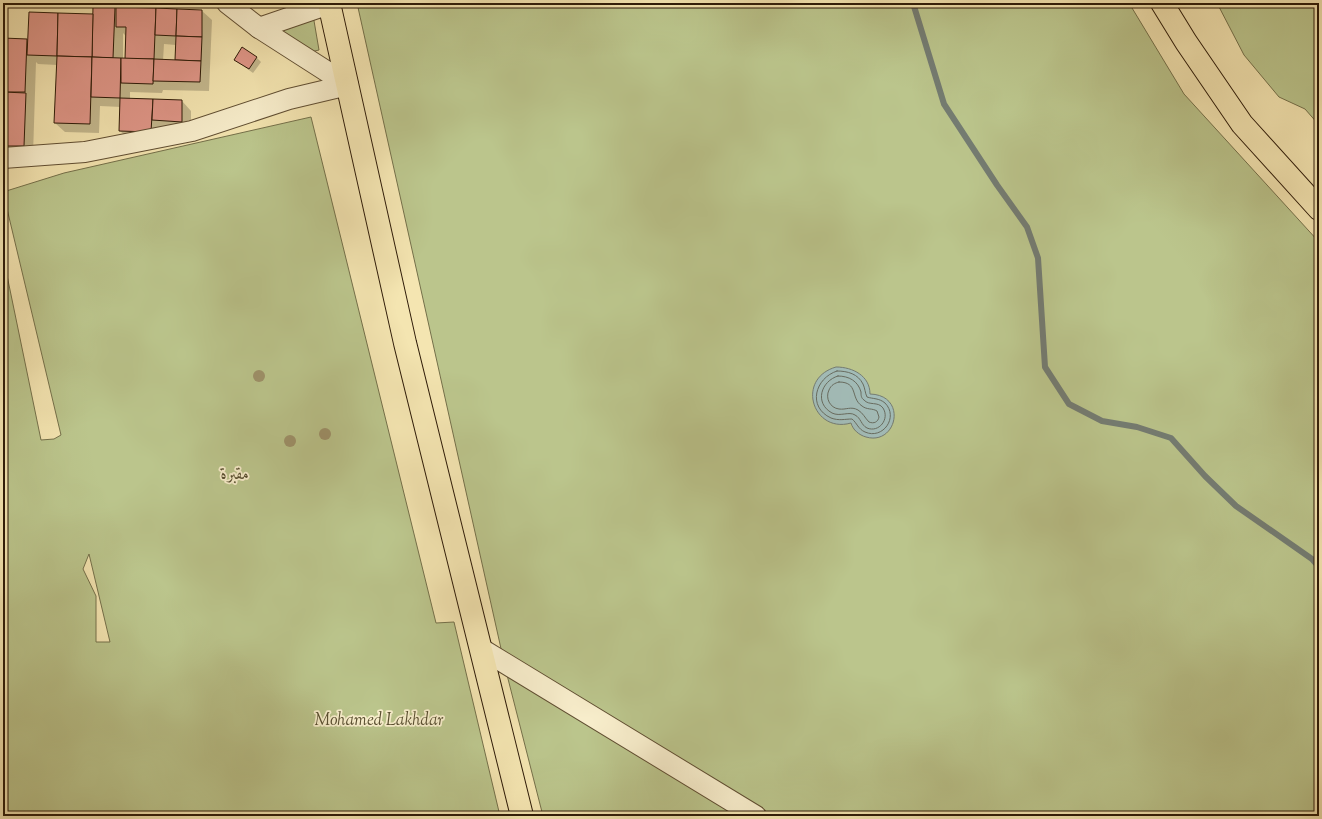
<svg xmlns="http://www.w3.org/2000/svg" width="1322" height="819" font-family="'Sorts Mill Goudy',Amiri,serif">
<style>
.green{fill:#bbc58c;stroke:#74704a;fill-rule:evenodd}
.water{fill:#a2bcb8;stroke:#747c72}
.shadow{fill:#0003;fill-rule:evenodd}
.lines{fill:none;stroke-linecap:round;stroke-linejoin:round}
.shore{stroke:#686c60;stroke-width:1}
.stream{stroke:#747c72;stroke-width:6}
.building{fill:#df9688;stroke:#2e1b08}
.minor-casing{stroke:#604e32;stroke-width:22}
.major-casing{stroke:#2e1b08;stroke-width:24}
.minor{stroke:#f8eecc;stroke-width:20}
.major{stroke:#f4e5b1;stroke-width:22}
.tree{fill:#9e926a}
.labels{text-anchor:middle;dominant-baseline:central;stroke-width:3.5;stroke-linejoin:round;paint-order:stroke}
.park-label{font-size:17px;font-style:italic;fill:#584e30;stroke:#f8eecc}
</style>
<rect width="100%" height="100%" fill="#f4e5b1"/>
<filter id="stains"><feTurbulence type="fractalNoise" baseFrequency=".005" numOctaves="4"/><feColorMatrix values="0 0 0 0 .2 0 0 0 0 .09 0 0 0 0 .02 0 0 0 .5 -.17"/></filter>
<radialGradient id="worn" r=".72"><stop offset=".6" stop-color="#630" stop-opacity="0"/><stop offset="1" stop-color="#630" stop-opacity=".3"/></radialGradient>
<g class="green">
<path d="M 357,3 L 1129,3 L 1184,94 L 1319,242 L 1319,816 L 543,816 L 506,671 Z"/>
<path d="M 1217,3 L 1319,3 L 1319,125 L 1305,109 L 1279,97 L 1244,55 Z"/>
<path d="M 313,15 L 319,50 L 306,53 L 276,29 Z"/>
<path d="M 311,117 L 436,623 L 454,622 L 500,816 L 3,816 L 3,256 L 41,440 L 54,439 L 61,435 L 3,192 L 64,173 ZM 89,554 L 110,642 L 96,642 L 96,596 L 83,569 Z"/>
</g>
<path class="water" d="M 836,367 C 853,367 870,376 870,394 C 908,395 897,446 866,437 C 859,435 853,430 851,423 C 813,434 795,379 836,367 Z"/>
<g class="shadow">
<path d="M 3,3 L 5,3 L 3,30 Z"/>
<path d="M 8,3 L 47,3 L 47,6 Z"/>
<path d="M 114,8 L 117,10 L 117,8 L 202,11 L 212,20 L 209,91 L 163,90 L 162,93 L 130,92 L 130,100 L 182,101 L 191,111 L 191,131 L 130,140 L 120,131 L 121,107 L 100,106 L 99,133 L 65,132 L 55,123 L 57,65 L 38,64 L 36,62 L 33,155 L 3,154 L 3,39 L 26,40 L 29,42 ZM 123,33 L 126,36 L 126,60 L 123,59 ZM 164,44 L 176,45 L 176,61 L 163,61 Z"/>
<path d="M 257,58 L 261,62 L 253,73 L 235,60 Z"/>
</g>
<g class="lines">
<g class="shore">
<path d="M 837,371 C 848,371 858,374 863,384 C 865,388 865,393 867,397 C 873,399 879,398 885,403 C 899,417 883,440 865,432 C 858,429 857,423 852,419 C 845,419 839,421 831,418 C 807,407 815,378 837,371 Z"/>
<path d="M 838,376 C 849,376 858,381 861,392 C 861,395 861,398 864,400 C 869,406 878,401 883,408 C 890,419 879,433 867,428 C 861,425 861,418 855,415 C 849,411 840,417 832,413 C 814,403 821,381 838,376 Z"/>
<path d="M 839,382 C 859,382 850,398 862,406 C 867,410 872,408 877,411 L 879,417 C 878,422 874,424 869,422 C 865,418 863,413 858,410 C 851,406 846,410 839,409 C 830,408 825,398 829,390 C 831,385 835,383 839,382 Z"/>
</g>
<path class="stream" d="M 913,3 L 944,104 L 997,185 L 1027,227 L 1038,258 L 1045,367 L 1069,404 L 1102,421 L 1137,427 L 1171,438 L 1205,476 L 1236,506 L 1312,559 L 1319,567"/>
</g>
<g class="building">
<path d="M 93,6 L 115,7 L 113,58 L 92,57 Z"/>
<path d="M 116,7 L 156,8 L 154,59 L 125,59 L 126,27 L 116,27 Z"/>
<path d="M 156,8 L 177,9 L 176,36 L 155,35 Z"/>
<path d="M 177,9 L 202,10 L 202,37 L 176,36 Z"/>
<path d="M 29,12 L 58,13 L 57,56 L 27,55 Z"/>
<path d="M 58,13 L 93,14 L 92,57 L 57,56 Z"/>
<path d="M 176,36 L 202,37 L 201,61 L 175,60 Z"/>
<path d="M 3,38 L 27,39 L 25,92 L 3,92 Z"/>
<path d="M 242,47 L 257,57 L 249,69 L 234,60 Z"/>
<path d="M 57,56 L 92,57 L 90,124 L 54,123 Z"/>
<path d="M 92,57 L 121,58 L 120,98 L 91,97 Z"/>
<path d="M 121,58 L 154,59 L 153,84 L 121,83 Z"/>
<path d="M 154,59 L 201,61 L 200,82 L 153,81 Z"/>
<path d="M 3,92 L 26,93 L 24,146 L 3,146 Z"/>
<path d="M 120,98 L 153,99 L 151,132 L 119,131 Z"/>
<path d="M 153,99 L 182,100 L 182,122 L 152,120 Z"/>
</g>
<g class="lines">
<g class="minor-casing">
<g id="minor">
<path d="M 227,3 L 259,28 L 348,85"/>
<path d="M 259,28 L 329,4"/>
<path d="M 3,158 L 85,152 L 192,131 L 289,99 L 348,85"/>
<path d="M 480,648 L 756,816"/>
</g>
</g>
<g class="major-casing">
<g id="major">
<path d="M 329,3 L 405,343 L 522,816"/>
<path d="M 1162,3 L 1186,42 L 1242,124 L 1319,209"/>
</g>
</g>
<use href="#minor" class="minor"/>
<use href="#major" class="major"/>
</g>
<g class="tree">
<circle cx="259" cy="376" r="6"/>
<circle cx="325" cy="434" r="6"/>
<circle cx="290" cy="441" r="6"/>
</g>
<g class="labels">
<g class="park-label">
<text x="235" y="475">مقبرة</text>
<text x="379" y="721">Mohamed Lakhdar</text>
</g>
</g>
<rect width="1322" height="819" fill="none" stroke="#f4e5b1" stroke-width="16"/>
<rect x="4" y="4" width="1314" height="811" fill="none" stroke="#2e1b08" stroke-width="2"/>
<rect x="8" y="8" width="1306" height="803" fill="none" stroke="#2e1b08"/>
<rect width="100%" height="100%" filter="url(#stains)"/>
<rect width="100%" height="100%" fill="url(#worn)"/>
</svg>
